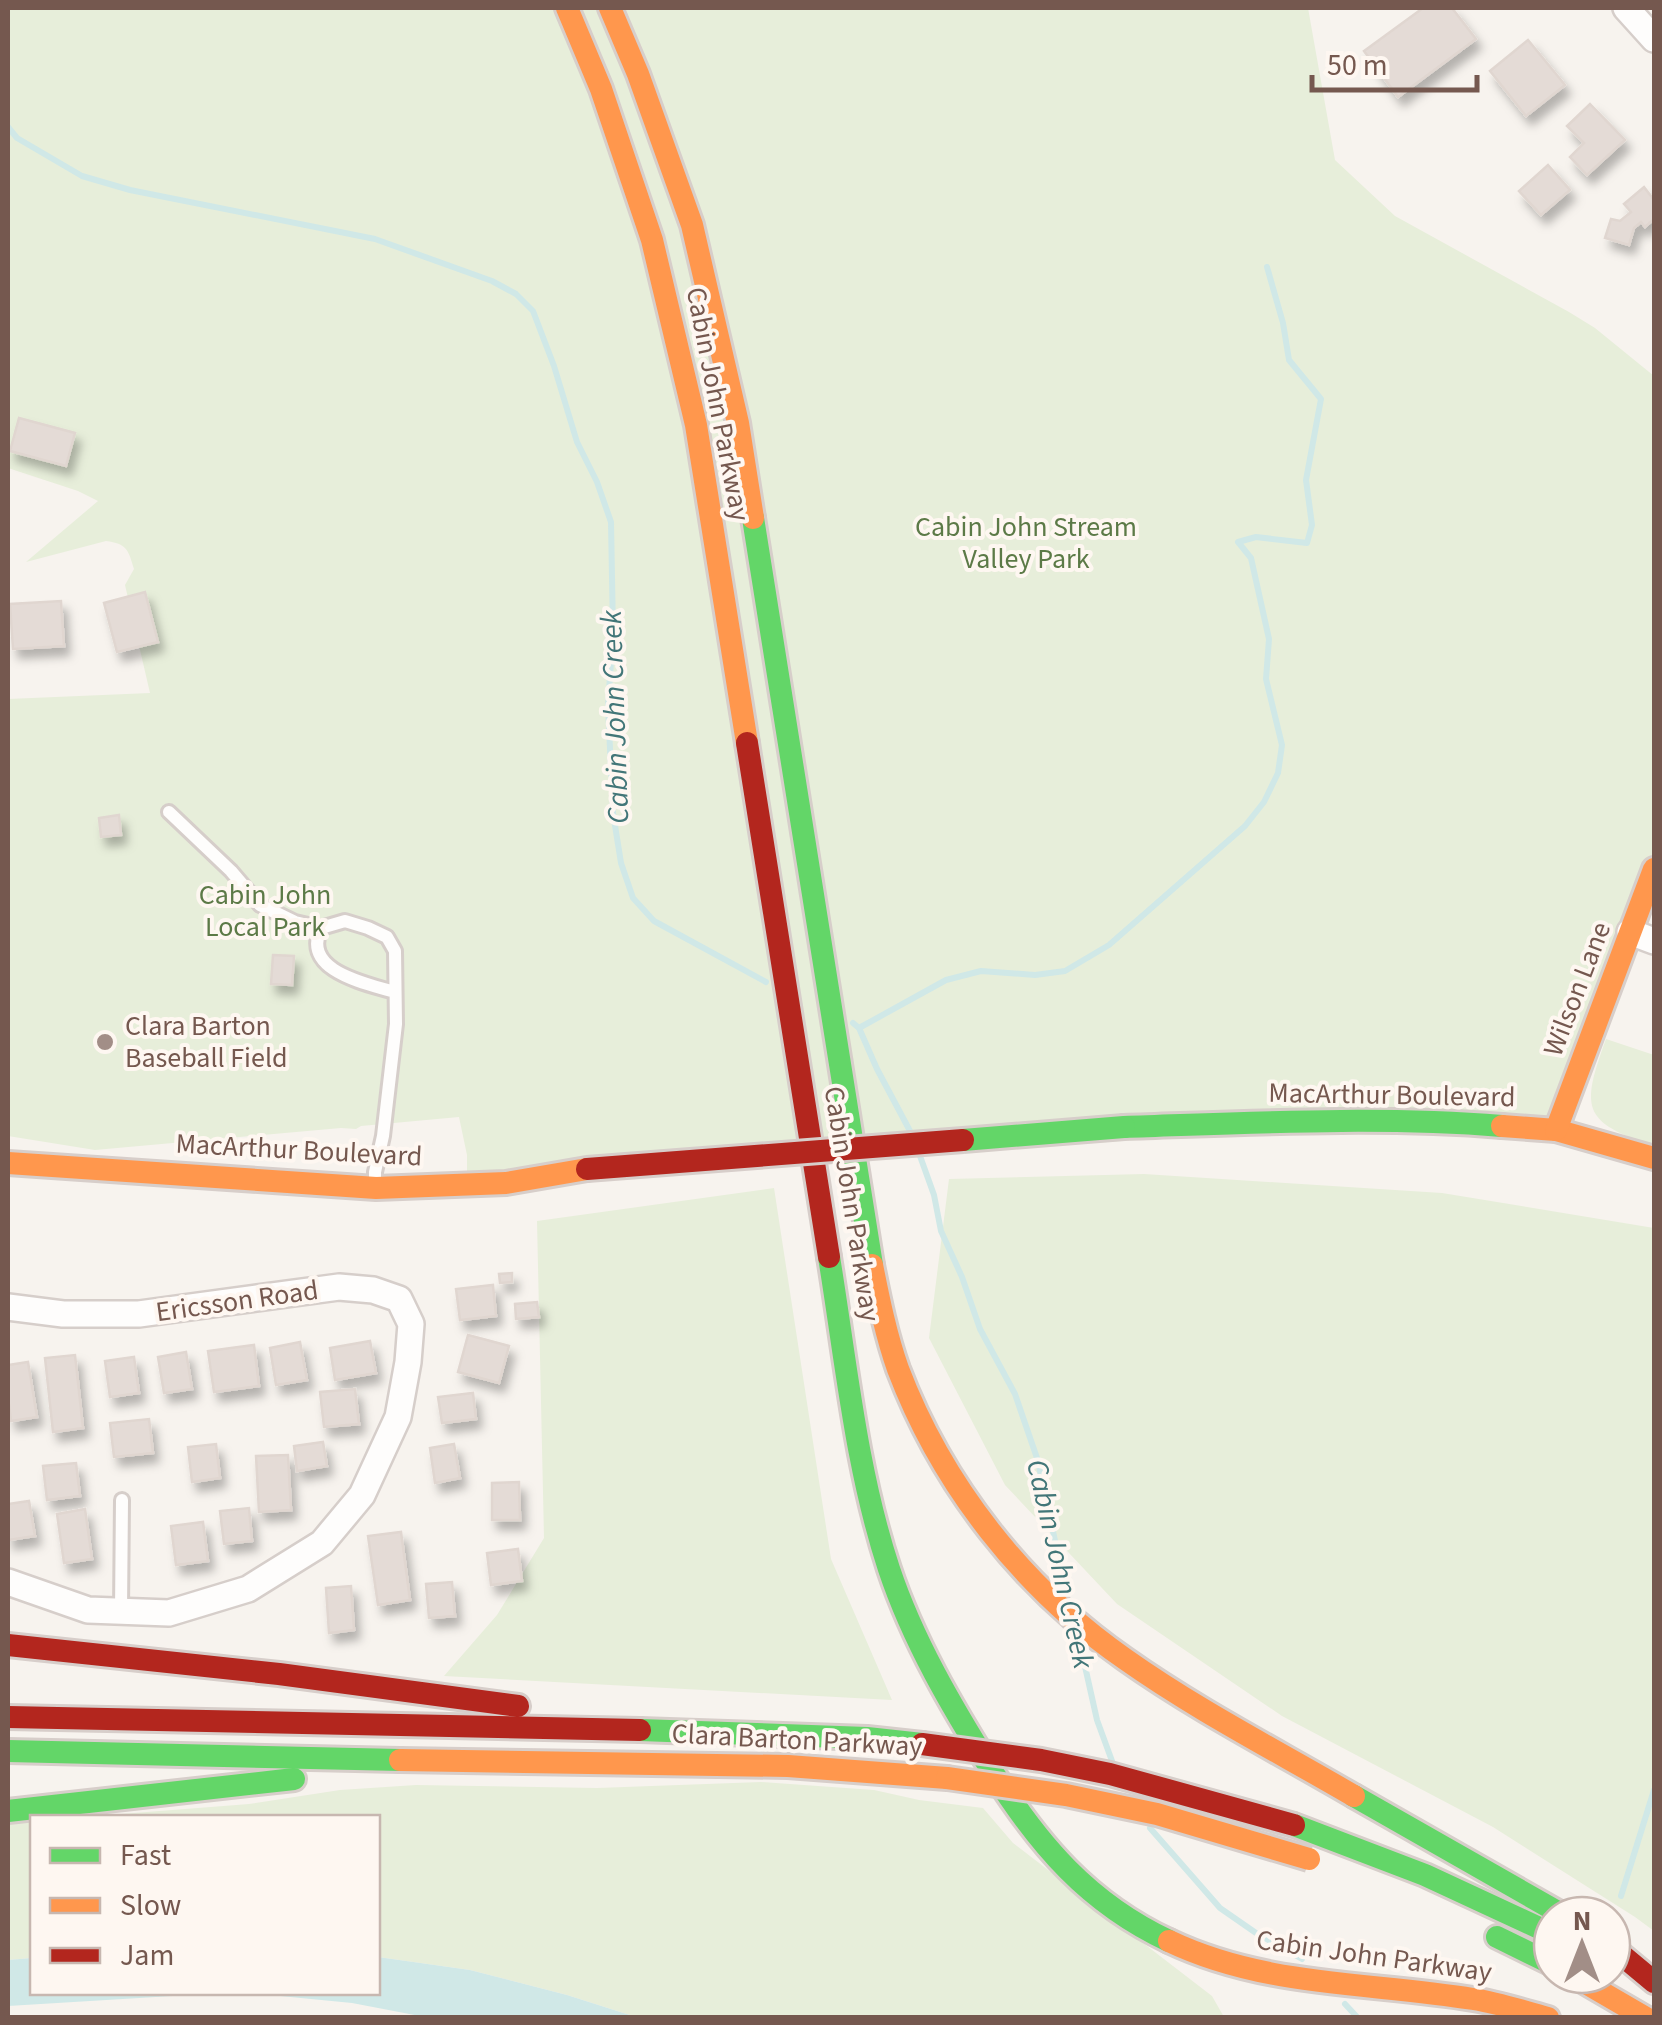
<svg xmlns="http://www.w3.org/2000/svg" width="1662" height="2025" font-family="'Source Sans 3',sans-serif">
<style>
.green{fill:#e7eeda}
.water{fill:#d0e8e7}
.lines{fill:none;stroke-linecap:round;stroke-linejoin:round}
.stream{stroke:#d0e8e7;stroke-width:6}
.building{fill:#e4dbd6;stroke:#e0d6d0;stroke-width:2.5;filter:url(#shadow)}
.lane-casing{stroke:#d6ceca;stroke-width:18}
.street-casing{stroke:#d6ceca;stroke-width:30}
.fast-casing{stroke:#d7ceca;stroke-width:28}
.slow-casing{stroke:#d7ceca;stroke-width:28}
.jam-casing{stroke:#d7ceca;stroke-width:28}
.lane{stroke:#fefdfc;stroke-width:12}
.street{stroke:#fefdfc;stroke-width:25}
.fast{stroke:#63d668;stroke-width:22}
.slow{stroke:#ff974d;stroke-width:22}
.jam{stroke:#b3261e;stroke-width:22}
.fast-bridge-casing{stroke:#d7ceca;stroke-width:28;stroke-linecap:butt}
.slow-bridge-casing{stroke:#d7ceca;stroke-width:28;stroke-linecap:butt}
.jam-bridge-casing{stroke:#d7ceca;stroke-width:28;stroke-linecap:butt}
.fast-bridge{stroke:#63d668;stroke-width:22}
.slow-bridge{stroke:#ff974d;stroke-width:22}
.jam-bridge{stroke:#b3261e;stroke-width:22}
.poi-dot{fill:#a28e87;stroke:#fef7f1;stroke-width:4}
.labels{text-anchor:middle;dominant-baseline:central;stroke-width:8;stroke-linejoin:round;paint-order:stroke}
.street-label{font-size:28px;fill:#75584f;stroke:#fef7f1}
.park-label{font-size:28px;fill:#5c7a47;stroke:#fef7f1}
.poi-label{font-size:28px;fill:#75584f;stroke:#fef7f1;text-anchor:start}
.water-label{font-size:30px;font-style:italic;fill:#427678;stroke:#fef7f1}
</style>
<defs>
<filter id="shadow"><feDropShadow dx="5.5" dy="9" stdDeviation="5" flood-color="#0004"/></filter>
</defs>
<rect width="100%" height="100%" fill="#f7f3ee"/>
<g class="green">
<path d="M 8,8 L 1308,8 L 1335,160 L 1395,216 L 1569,312 L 1595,328 L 1654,376 L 1654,869 L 1556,1130 L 1427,1120 L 467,1186 L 467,1155 L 459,1117 L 361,1126 L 356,1129 L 341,1128 L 95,1150 L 8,1136 L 8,699 L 150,693 L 125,585 L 134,569 C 128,549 127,544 106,541 L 26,562 L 98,501 L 78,491 L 8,468 Z"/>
<path d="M 1606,1039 L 1654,1055 L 1654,1146 C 1581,1122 1581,1108 1606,1039 Z"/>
<path d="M 1144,1174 L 1442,1193 L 1654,1228 L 1654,1931 L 1635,1917 L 1493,1827 L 1282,1716 L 1117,1604 L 1005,1485 L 929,1338 L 949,1179 Z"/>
<path d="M 774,1188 L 831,1559 L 892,1700 L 444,1676 L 497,1615 L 544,1538 L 537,1221 Z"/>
<path d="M 761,1782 L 874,1790 L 919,1800 L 983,1808 L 1013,1843 L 1212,1996 L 1224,2017 L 636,2017 L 567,1995 L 470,1970 L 378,1957 L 378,1818 L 70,1818 L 249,1804 L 340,1790 L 416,1785 L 597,1788 Z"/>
<path d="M 32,1821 L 32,1958 L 8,1960 L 8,1824 Z"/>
</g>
<path class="water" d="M 378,1957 L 470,1970 L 567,1995 L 636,2017 L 425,2017 L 352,2003 L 270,1995 L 205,1994 L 8,2006 L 8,1960 L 32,1958 L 32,1992 L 378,1992 Z"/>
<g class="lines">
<g class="stream">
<path d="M 8,127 L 17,138 L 82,176 L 130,190 L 375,239 L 492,281 L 516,294 L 533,311 L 554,366 L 577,442 L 597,482 L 611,522 L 613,632 L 608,706 L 613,813 L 621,863 L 633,898 L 654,921 L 766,982"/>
<path d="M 853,1023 L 859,1028 L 877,1069 L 910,1131"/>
<path d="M 859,1028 L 946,980 L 981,971 L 1035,975 L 1065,971 L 1109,945 L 1245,826 L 1264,802 L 1278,773 L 1282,745 L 1266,679 L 1269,639 L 1251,558 L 1238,542 L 1256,537 L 1307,543 L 1312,525 L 1306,480 L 1321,399 L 1289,360 L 1283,323 L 1267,267"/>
<path d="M 920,1156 L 934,1195 L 941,1231 L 962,1277 L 980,1329 L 1015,1394 L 1038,1461 L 1064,1583"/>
<path d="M 1082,1653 L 1097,1720 L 1112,1761"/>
<path d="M 1150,1828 L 1220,1908 L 1256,1933 L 1302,1959"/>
<path d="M 1621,1896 L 1654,1790"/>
<path d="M 1345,2004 L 1358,2018"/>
</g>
</g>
<g class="building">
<path d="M 1423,8 L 1452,8 L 1476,39 L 1398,97 L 1364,51 Z"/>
<path d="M 1528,40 L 1565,85 L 1526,116 L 1490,71 Z"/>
<path d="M 1590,104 L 1625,140 L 1587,175 L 1570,157 L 1584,143 L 1567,126 Z"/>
<path d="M 1548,165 L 1570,190 L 1541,215 L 1519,191 Z"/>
<path d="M 1644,187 L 1654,200 L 1654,219 L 1645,227 L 1641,222 L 1634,228 L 1629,245 L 1605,238 L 1611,219 L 1620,221 L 1631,212 L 1624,204 Z"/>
<path d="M 19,418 L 75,433 L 66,466 L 10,451 Z"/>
<path d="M 145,592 L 158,642 L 117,652 L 104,603 Z"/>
<path d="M 61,601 L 64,646 L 13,649 L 10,604 Z"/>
<path d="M 119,815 L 121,835 L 101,837 L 99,818 Z"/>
<path d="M 273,955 L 294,956 L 292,985 L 271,984 Z"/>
<path d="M 512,1273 L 512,1282 L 500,1283 L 499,1274 Z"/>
<path d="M 493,1285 L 496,1316 L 460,1320 L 456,1289 Z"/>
<path d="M 537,1302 L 539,1317 L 516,1319 L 515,1304 Z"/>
<path d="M 468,1335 L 509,1346 L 499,1383 L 458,1372 Z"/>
<path d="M 370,1341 L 376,1373 L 335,1380 L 330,1348 Z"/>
<path d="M 300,1342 L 307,1380 L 276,1385 L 270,1348 Z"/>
<path d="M 254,1345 L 259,1386 L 214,1392 L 208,1351 Z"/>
<path d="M 186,1352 L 192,1389 L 164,1393 L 158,1357 Z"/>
<path d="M 75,1355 L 83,1428 L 53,1432 L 45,1358 Z"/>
<path d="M 134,1357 L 139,1393 L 110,1397 L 105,1361 Z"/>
<path d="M 28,1362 L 37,1417 L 11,1421 L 8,1397 L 8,1365 Z"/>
<path d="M 355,1389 L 359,1424 L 324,1427 L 320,1392 Z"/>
<path d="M 473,1393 L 476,1419 L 442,1423 L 438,1397 Z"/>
<path d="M 149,1419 L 153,1453 L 114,1457 L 110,1423 Z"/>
<path d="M 323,1442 L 327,1466 L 297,1471 L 294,1446 Z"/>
<path d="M 216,1444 L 220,1478 L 192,1482 L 188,1447 Z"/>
<path d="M 454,1444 L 460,1478 L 435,1483 L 430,1448 Z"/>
<path d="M 288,1455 L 291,1510 L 259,1512 L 256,1456 Z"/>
<path d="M 76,1463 L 80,1496 L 47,1500 L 43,1466 Z"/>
<path d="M 519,1482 L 520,1520 L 492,1520 L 492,1483 Z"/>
<path d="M 29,1501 L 35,1536 L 8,1540 L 8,1504 Z"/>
<path d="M 249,1508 L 252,1541 L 224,1544 L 220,1511 Z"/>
<path d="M 85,1509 L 92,1559 L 64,1563 L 57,1514 Z"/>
<path d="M 203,1522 L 208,1561 L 176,1565 L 171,1526 Z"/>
<path d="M 401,1532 L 410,1600 L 378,1605 L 368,1536 Z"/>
<path d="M 518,1549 L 522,1581 L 491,1585 L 487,1553 Z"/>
<path d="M 452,1582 L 455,1616 L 429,1618 L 426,1584 Z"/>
<path d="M 351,1586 L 354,1630 L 329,1633 L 326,1588 Z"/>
</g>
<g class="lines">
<g class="lane-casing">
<g id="lane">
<path d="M 169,812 L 231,871 L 260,905 L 295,922 L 321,928"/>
<path d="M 375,1182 L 375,1172 L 383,1136 L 396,1024 L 395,951 L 387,937 L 368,928 L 345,921 L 321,928 C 301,971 365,983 394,992"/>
<path d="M 121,1611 L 122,1500"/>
</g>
</g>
<g class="street-casing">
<g id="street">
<path d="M 1626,8 L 1654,39"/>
<path d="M 1630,932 L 1654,941"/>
<path d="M 8,1307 L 63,1314 L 139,1314 L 339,1287 L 373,1290 L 399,1299 L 411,1324 L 408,1362 L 398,1417 L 362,1495 L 322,1543 L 248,1589 L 169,1613 L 88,1610 L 8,1582"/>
</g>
</g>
<g class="fast-casing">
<g id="fast">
<path d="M 753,518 L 872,1265"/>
<path d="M 1124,1127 C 1250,1123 1376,1116 1502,1126"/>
<path d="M 829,1257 C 846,1361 856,1469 889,1569 C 913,1641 952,1707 992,1771 C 1039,1845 1088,1903 1169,1941"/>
<path d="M 640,1730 L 867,1738 L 922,1744"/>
<path d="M 8,1751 L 400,1760"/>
<path d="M 1354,1796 L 1563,1915"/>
<path d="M 8,1811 L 294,1779"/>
<path d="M 1294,1825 L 1425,1875 L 1552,1934"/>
<path d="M 1497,1937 L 1552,1964"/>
</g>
</g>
<g class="slow-casing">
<g id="slow">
<path d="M 567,8 L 601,89 L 652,240 L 696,425 L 747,743"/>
<path d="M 610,8 L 638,74 L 692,225 L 738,423 L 753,518"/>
<path d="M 1502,1126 L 1556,1130 L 1654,1158"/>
<path d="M 1556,1130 L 1654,869"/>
<path d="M 8,1163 L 376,1188 L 506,1183 L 587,1169"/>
<path d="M 872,1265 C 879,1300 886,1335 898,1369 C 942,1485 1023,1588 1125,1659 C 1197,1710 1277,1751 1354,1796"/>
<path d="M 400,1760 L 788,1766 L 947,1778"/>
<path d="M 1169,1941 C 1265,1987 1370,1982 1473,1999 C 1498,2003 1523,2011 1548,2018"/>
<path d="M 1572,1975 L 1646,2018"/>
</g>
</g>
<g class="jam-casing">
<g id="jam">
<path d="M 747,743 L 829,1257"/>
<path d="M 8,1645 L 279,1674 L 518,1706"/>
<path d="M 8,1717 L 640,1730"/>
<path d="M 1612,1947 L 1654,1982"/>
</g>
</g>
<use href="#lane" class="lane"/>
<use href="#street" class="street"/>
<use href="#fast" class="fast"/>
<use href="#slow" class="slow"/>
<use href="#jam" class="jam"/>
<g class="fast-bridge-casing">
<path id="fast-bridge" d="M 963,1140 L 1124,1127"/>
</g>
<g class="slow-bridge-casing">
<path id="slow-bridge" d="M 947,1778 L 1066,1795 L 1157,1814 L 1309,1859"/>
</g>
<g class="jam-bridge-casing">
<g id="jam-bridge">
<path d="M 587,1169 L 963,1140"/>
<path d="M 922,1744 L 1041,1760 L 1110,1774 L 1294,1825"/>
</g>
</g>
<use href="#fast-bridge" class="fast-bridge"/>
<use href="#slow-bridge" class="slow-bridge"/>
<use href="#jam-bridge" class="jam-bridge"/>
</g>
<circle class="poi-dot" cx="105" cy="1042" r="10"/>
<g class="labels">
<g class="street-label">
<text transform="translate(718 404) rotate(79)">Cabin John Parkway</text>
<text transform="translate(1577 989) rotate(-69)">Wilson Lane</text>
<text transform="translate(1392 1095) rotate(1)">MacArthur Boulevard</text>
<text transform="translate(299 1150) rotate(3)">MacArthur Boulevard</text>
<text transform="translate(852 1204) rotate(81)">Cabin John Parkway</text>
<text transform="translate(237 1301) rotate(-8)">Ericsson Road</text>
<text transform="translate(797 1740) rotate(3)">Clara Barton Parkway</text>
<text transform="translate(1374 1956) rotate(8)">Cabin John Parkway</text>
</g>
<g class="park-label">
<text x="1026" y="527">Cabin John Stream<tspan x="1026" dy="32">Valley Park</tspan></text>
<text x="265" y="895">Cabin John<tspan x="265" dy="32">Local Park</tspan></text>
</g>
<g class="poi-label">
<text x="125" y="1026">Clara Barton<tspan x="125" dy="32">Baseball Field</tspan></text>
</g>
<g class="water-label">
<text transform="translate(615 717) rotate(-92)">Cabin John Creek</text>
<text transform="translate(1060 1564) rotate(77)">Cabin John Creek</text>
</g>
</g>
<rect width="1662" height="2025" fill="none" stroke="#75584f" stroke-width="20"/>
<rect x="30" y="1815" width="350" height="180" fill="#fef7f1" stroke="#c7b7b0" stroke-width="2.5"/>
<rect x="50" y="1848" width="50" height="15" fill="#63d668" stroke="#c7b7b0" stroke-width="2.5"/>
<text x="120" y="1865" font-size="30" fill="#75584f">Fast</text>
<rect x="50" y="1898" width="50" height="15" fill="#ff974d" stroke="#c7b7b0" stroke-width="2.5"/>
<text x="120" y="1915" font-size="30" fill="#75584f">Slow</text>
<rect x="50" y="1948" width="50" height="15" fill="#b3261e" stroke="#c7b7b0" stroke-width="2.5"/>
<text x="120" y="1965" font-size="30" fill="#75584f">Jam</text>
<g transform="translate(1582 1945)"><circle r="48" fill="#fef7f1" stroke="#c7b7b0" stroke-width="2.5"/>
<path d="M0-8L18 38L0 25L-18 38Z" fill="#a28e87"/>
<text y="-15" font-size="28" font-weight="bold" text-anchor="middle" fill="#75584f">N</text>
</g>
<path d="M1312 75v15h165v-15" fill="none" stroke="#75584f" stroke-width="5"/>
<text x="1327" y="75" font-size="30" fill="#75584f" stroke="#fef7f1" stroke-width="8" paint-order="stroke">50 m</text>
</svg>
